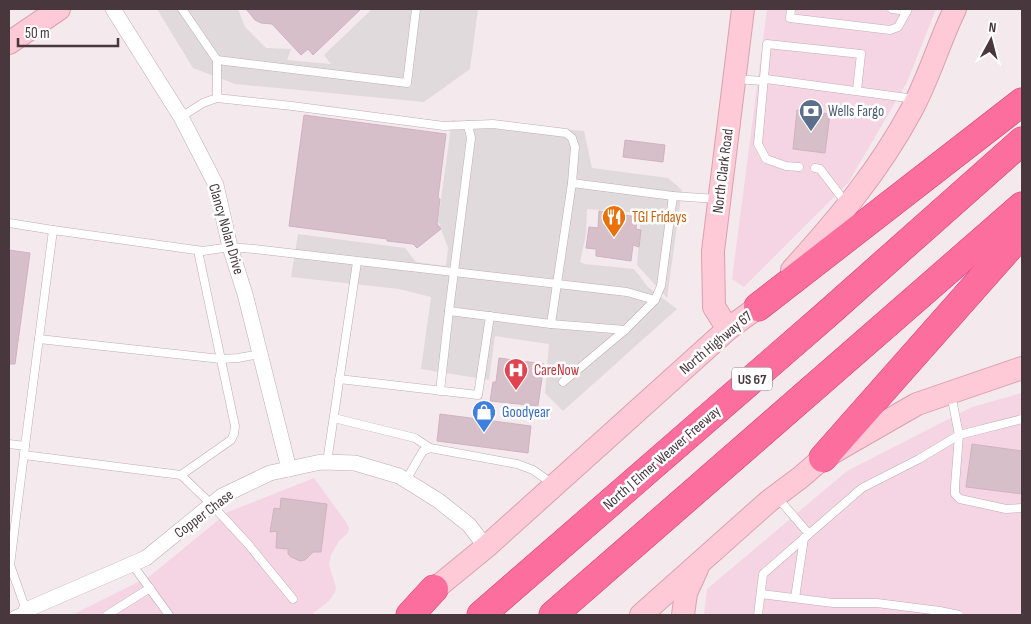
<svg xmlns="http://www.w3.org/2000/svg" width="1031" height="624" font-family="'Sofia Sans Condensed',sans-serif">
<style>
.commercial{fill:#f5d5e3}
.parking{fill:#e0dadc}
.building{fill:#d6bfc8;stroke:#d1b2be}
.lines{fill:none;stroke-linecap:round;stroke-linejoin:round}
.lane-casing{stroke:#c0acb3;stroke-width:9}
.street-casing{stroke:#c0acb3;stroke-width:16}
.secondary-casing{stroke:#dca0b0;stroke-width:24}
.highway-casing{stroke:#db3d77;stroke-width:29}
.lane{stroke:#fff;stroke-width:8}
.street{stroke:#fff;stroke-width:15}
.secondary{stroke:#fecad7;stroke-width:22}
.highway{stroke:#fb6e9d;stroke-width:28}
.labels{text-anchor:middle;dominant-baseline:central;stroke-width:5;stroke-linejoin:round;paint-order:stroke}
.shield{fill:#fff;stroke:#7f7478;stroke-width:1}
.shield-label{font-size:14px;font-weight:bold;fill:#48383e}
.service-label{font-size:15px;fill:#4e5e75;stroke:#fff;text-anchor:start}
.street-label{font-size:15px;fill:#48383e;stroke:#fff}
.food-label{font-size:15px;fill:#c56008;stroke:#fff;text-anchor:start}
.health-label{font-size:15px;fill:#be3a42;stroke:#fff;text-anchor:start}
.shop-label{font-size:15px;fill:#366cbe;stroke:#fff;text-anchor:start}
</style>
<rect width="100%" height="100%" fill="#f4e9ed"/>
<g class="commercial">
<path d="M 767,9 L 936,9 L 907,82 L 848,183 L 744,287 L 732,279 Z"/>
<path d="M 1022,393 L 1022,615 L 704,615 L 707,589 L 847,471 L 972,407 Z"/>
<path d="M 314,478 L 346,522 L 349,528 L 348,533 L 339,541 L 331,555 L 329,565 L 336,587 L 335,592 L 329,601 L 311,615 L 72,615 L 150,576 L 228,512 Z"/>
</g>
<g class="parking">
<path d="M 157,9 L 238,9 L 245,27 L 266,48 L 291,49 L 287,60 L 331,64 L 324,55 L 372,9 L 478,9 L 470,69 L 424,102 L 235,84 L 193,68 Z"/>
<path d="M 452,120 L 584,131 L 592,168 L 668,178 L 682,190 L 667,298 L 637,265 L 641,213 L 587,209 L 586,234 L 580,262 L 585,264 L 634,269 L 648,287 L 677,309 L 563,411 L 545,393 L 549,344 L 495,336 L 489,380 L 421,369 L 431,297 L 399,289 L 291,277 L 298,234 L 405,248 L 416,262 L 446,266 L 448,248 L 438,221 Z"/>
</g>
<g class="building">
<path d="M 246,9 L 361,9 L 313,55 L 308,49 L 301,55 L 272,24 L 261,23 L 255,20 Z"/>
<path d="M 797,110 L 830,114 L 825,153 L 793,149 Z"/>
<path d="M 304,115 L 446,134 L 438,198 L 440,199 L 437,224 L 441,229 L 417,248 L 413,244 L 387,241 L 387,239 L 289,226 Z"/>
<path d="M 625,140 L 665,145 L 663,162 L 623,157 Z"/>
<path d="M 599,211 L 637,217 L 636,229 L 641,230 L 639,247 L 633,245 L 631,261 L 596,256 L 596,249 L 586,248 L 589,227 L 598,228 Z"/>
<path d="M 9,250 L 30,253 L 15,364 L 9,364 Z"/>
<path d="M 499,358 L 544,364 L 538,406 L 490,401 L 493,382 L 496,382 Z"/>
<path d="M 440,414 L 531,426 L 528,453 L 437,441 Z"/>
<path d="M 972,444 L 1022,451 L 1022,494 L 966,487 Z"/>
<path d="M 281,498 L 327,504 L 321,552 L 313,552 L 305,560 L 300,561 L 291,557 L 288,554 L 288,549 L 276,548 L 277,531 L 270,532 L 274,508 L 280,509 Z"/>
</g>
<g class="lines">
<g class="lane-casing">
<g id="lane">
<path d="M 182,9 L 217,60 L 217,98"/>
<path d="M 791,9 L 790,18 L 890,30 L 898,27 L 908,9"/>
<path d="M 892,9 L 907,11"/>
<path d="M 217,60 L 407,83 L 416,9"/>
<path d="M 736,79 L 763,81 L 766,79 L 915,99"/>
<path d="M 181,117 L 203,103 L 217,98 L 292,106 L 444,126 L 493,124 L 566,133 L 572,138 L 575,147 L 572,183 L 551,324"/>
<path d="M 799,167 L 786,166 L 766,159 L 758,144 L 767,44 L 861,54 L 857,90"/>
<path d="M 815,168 L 820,169 L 846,203"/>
<path d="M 572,183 L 673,196 L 717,199"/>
<path d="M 9,223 L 53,230"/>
<path d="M 449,311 L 551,324 L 625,330"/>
<path d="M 39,339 L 221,359 L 238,358 L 260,354"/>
<path d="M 339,379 L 478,395 L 490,316"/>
<path d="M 563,382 L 625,330 L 655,300 L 661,286 L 673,196"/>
<path d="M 440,391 L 449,311 L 471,138 L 468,125"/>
<path d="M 334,418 L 415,438 L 430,448"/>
<path d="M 1022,419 L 959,435 L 955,486 L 955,494 L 960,499 L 1006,509 L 1022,508"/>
<path d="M 9,444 L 25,446 L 10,565 L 26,610 L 14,615"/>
<path d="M 25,446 L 53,230 L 203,251 L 230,247 L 254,249 L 627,292 L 655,300"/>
<path d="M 24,455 L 181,475 L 212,505 L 248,544 L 293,599"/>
<path d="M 327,462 L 357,262"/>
<path d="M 181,475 L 231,440 L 234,434 L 235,426 L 198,251"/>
<path d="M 406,480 L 423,451 L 430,448 L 517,464 L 533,470 L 553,484"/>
<path d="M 809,534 L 862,488 L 919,459 L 959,435 L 951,394"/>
<path d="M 132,564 L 169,615"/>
<path d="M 761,594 L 833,603 L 877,603 L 940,611 L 959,615"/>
<path d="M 795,598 L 804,538"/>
<path d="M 107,615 L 150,588"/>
<path d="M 758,615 L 763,574 L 809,534 L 777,497"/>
</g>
</g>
<g class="street-casing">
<g id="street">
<path d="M 113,9 L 181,117 L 216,185 L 230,247 L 245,294 L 289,469"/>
<path d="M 28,615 L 26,610 L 146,558 L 222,496 L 270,473 L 321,462 L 355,463 L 399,476 L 439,501 L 469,525 L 486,547"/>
</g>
</g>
<g class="secondary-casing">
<g id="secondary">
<path d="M 9,43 L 59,9"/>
<path d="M 792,270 C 838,219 878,172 911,111 C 929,78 939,42 955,9"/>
<path d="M 728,329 L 714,307 L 713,251 L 743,9"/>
<path d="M 420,601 L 486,547 L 728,329 L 758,307 L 768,296"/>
<path d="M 641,615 L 769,501 L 801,477 L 823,458 L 917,404 L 1022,368"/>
<path d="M 683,615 L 686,593 L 697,569"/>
</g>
</g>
<g class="highway-casing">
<g id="highway">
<path d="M 758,307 L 1022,102"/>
<path d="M 823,458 L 1022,233"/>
<path d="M 410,615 L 434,589"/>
<path d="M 481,615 L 826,315 L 1022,141"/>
<path d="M 553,615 L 1022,206"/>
</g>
</g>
<use href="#lane" class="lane"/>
<use href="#street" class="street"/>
<use href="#secondary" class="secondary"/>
<use href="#highway" class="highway"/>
</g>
<defs>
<g id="bank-pin" transform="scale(1.25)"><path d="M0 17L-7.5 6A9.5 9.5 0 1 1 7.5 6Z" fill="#5c6f8a" stroke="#fff"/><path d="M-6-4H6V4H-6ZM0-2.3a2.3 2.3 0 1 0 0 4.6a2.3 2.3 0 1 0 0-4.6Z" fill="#fff"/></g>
<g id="restaurant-pin" transform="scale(1.25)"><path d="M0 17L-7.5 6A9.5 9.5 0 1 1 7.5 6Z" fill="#e8710a" stroke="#fff"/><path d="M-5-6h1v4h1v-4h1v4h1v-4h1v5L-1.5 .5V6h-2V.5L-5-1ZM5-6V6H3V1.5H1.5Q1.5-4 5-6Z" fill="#fff"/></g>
<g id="hospital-pin" transform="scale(1.25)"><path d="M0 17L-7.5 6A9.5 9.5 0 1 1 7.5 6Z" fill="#e0444e" stroke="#fff"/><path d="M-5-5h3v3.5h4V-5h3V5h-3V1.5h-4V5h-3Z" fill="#fff"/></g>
<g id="shop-pin" transform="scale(1.25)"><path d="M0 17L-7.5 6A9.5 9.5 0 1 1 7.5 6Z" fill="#3f7fe0" stroke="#fff"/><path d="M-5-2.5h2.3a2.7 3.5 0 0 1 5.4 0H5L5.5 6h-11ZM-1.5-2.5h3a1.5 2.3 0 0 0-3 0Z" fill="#fff"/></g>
</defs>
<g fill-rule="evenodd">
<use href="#bank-pin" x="811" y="111"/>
<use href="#restaurant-pin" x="614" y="217"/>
<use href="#hospital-pin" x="516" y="370"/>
<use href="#shop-pin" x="484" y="412"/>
</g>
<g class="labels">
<rect class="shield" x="732" y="367.5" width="40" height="23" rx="4"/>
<g class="shield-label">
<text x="752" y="379">US 67</text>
</g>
<g class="service-label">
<text x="828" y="111">Wells Fargo</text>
</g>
<g class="street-label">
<text transform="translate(723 171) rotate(-83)">North Clark Road</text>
<text transform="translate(226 229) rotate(74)">Clancy Nolan Drive</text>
<text transform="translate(716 343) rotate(-40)">North Highway 67</text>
<text transform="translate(662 458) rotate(-41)">North J Elmer Weaver Freeway</text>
<text transform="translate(204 514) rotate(-37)">Copper Chase</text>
</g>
<g class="food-label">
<text x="632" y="217">TGI Fridays</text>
</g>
<g class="health-label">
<text x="534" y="370">CareNow</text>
</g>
<g class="shop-label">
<text x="502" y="412">Goodyear</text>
</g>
</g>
<rect width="1031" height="624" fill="none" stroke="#48383e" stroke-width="20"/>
<g transform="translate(991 40) rotate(7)" stroke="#ffffff" stroke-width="4" paint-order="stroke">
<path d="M0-4L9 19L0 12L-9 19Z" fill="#48383e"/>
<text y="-8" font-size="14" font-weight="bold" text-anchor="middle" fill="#48383e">N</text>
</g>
<path d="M18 38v8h100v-8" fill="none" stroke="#48383e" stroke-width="2.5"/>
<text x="25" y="38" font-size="15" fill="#48383e" stroke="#ffffff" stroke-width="4" paint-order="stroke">50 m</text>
</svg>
